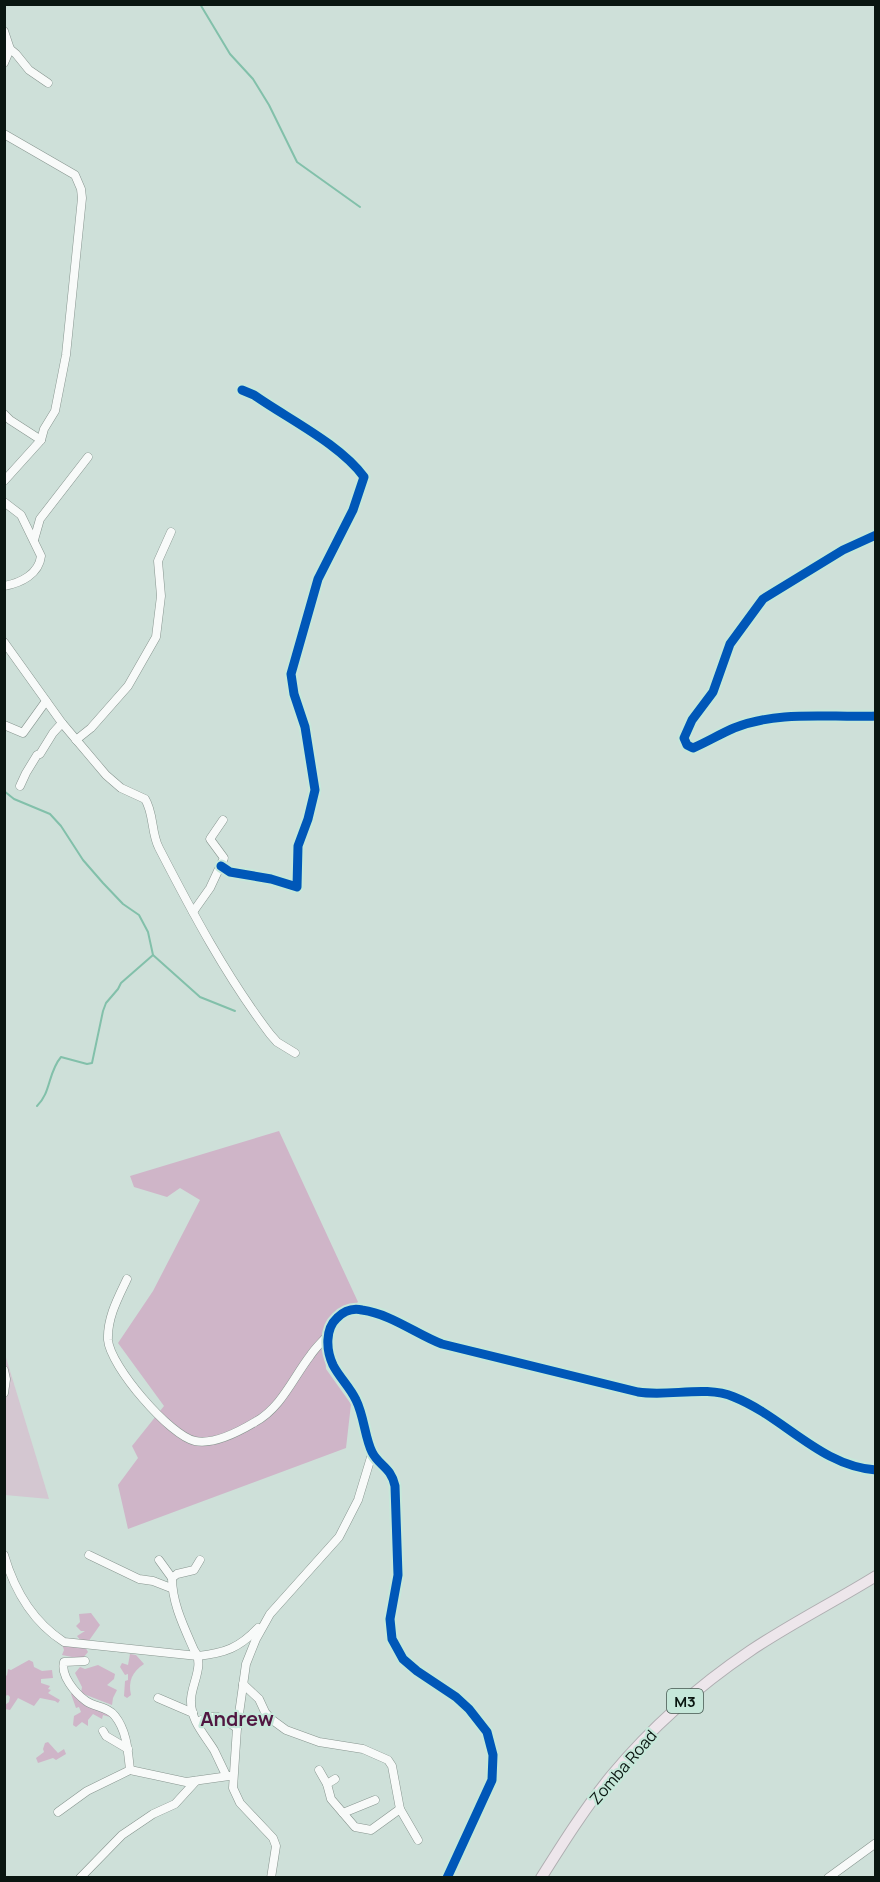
<svg xmlns="http://www.w3.org/2000/svg" width="880" height="1882" font-family="Manrope,sans-serif">
<style>
.green{fill:#d4c7d1}
.forest{fill:#cfb5c8}
.lines{fill:none;stroke-linecap:round;stroke-linejoin:round}
.stream{stroke:#82c0aa;stroke-width:2}
.minor-casing{stroke:#87958f;stroke-width:9}
.highway-casing{stroke:#afaeb1;stroke-width:12}
.minor{stroke:#f8faf9;stroke-width:8}
.highway{stroke:#ede6eb;stroke-width:10}
.cycleway-casing{stroke:#c6e8da;stroke-width:13}
.cycleway{stroke:#0057b8;stroke-width:9}
.labels{text-anchor:middle;dominant-baseline:central;stroke-width:4.5;stroke-linejoin:round;paint-order:stroke}
.shield{fill:#c6e8da;stroke:#42554d;stroke-width:1.5}
.shield-label{font-size:15px;font-weight:bold;fill:#0a1611}
.street-label{font-size:16px;fill:#0a1611;stroke:#c6e8da}
.quarter-label{font-size:20px;font-weight:bold;fill:#501741;stroke:#c6e8da}
</style>
<rect width="100%" height="100%" fill="#cee0d9"/>
<path class="green" d="M 4,1351 L 49,1499 L 5,1495 Z"/>
<g class="forest">
<path d="M 279,1131 L 358,1302 L 324,1333 L 326,1369 L 351,1404 L 346,1448 L 128,1529 L 118,1485 L 138,1458 L 132,1446 L 164,1406 L 118,1343 L 153,1291 L 200,1200 L 180,1188 L 167,1197 L 134,1187 L 130,1176 Z"/>
<path d="M 91,1613 L 100,1625 L 88,1642 L 81,1641 L 77,1636 L 85,1631 L 81,1631 L 76,1626 L 80,1622 L 79,1614 Z"/>
<path d="M 62,1644 L 84,1645 L 88,1652 L 82,1659 L 62,1655 L 64,1650 Z"/>
<path d="M 130,1654 L 136,1655 L 144,1664 C 132,1672 128,1681 131,1695 L 127,1698 L 124,1696 L 125,1681 L 128,1680 L 128,1674 L 125,1675 L 120,1667 L 122,1663 L 128,1665 Z"/>
<path d="M 29,1660 L 33,1662 L 34,1667 L 42,1671 L 52,1670 L 53,1678 L 41,1679 L 41,1683 L 50,1686 L 48,1689 L 51,1690 L 48,1693 L 60,1700 L 58,1703 L 55,1701 L 40,1698 L 34,1706 L 18,1698 L 10,1710 L 5,1709 L 5,1705 L 9,1702 L 10,1697 L 8,1695 L 5,1696 L 5,1677 L 7,1675 L 8,1669 L 11,1670 Z"/>
<path d="M 98,1665 L 115,1674 L 114,1679 L 107,1685 L 117,1690 L 113,1698 L 112,1705 L 81,1693 L 82,1687 L 75,1673 L 80,1667 L 85,1669 Z"/>
<path d="M 76,1691 L 96,1709 L 101,1711 L 103,1708 L 112,1715 L 110,1717 L 103,1715 L 102,1719 L 93,1714 L 88,1720 L 88,1726 L 82,1722 L 76,1727 L 73,1725 L 74,1716 L 81,1712 L 79,1707 L 76,1708 L 71,1694 Z"/>
<path d="M 48,1742 L 58,1753 L 64,1749 L 66,1754 L 56,1760 L 53,1758 L 38,1763 L 36,1758 L 44,1752 L 43,1749 L 45,1743 Z"/>
</g>
<g class="lines">
<g class="stream">
<path d="M 200,4 L 230,54 L 253,79 L 269,105 L 297,162 L 360,207"/>
<path d="M 4,791 L 14,799 L 50,814 L 61,826 L 83,860 L 103,883 L 123,904 L 139,915 L 148,932 L 153,955 L 200,997 L 235,1011"/>
<path d="M 37,1106 C 51,1093 48,1072 61,1057 L 87,1064 L 92,1063 L 103,1011 L 106,1003 L 118,989 L 121,983 L 153,955"/>
</g>
<g class="minor-casing">
<g id="minor">
<path d="M 4,31 L 10,49 L 4,63"/>
<path d="M 10,49 L 16,54 L 29,70 L 48,83"/>
<path d="M 4,134 L 75,175 L 81,189 L 82,198 L 66,355 L 55,411 L 44,429 L 41,440 L 4,481"/>
<path d="M 4,414 L 10,420 L 41,440"/>
<path d="M 4,502 L 21,515 L 41,556 C 39,574 21,583 4,586"/>
<path d="M 876,535 L 843,550 L 763,599 L 730,644 L 713,692 L 692,720 L 684,738 L 687,745 L 693,748 C 707,742 720,734 734,728 C 780,710 828,718 876,716"/>
<path d="M 34,540 L 40,519 L 88,457"/>
<path d="M 4,642 L 62,723 L 106,775 L 121,788 L 145,799 C 154,813 151,833 159,848 C 192,912 226,976 270,1034 L 277,1042 L 295,1053"/>
<path d="M 4,725 L 23,733 L 46,701"/>
<path d="M 76,740 L 91,728 L 128,686 L 156,637 L 161,596 L 158,561 L 171,532"/>
<path d="M 20,786 L 26,773 L 37,755 L 40,754 L 53,733 L 62,723"/>
<path d="M 221,866 L 230,872 L 271,879 L 297,887 L 298,846 L 308,819 L 315,790 L 305,727 L 294,694 L 291,674 L 318,579 L 353,510 L 364,477 C 340,444 288,419 254,395 L 242,390"/>
<path d="M 193,912 L 210,888 L 224,858 L 210,839 L 223,820"/>
<path d="M 127,1279 C 118,1298 107,1318 108,1340 C 110,1366 170,1436 195,1441 C 214,1445 240,1431 255,1422 C 281,1408 293,1378 310,1356 C 315,1348 322,1342 328,1335"/>
<path d="M 4,1370 L 6,1379 L 4,1393"/>
<path d="M 4,1555 C 14,1589 33,1622 64,1642 L 198,1656 C 225,1653 239,1648 258,1628"/>
<path d="M 89,1555 L 139,1579 L 153,1581 L 171,1588"/>
<path d="M 159,1560 L 172,1578 C 172,1603 184,1627 194,1650 C 205,1664 192,1683 191,1699 C 190,1720 204,1734 214,1750 C 218,1758 222,1767 226,1775"/>
<path d="M 172,1578 L 177,1574 L 194,1570 L 200,1560"/>
<path d="M 85,1661 L 64,1662 C 60,1675 75,1693 86,1701 C 94,1707 109,1707 115,1716 C 127,1731 128,1752 130,1770"/>
<path d="M 243,1684 L 259,1699 L 265,1712 L 271,1719 L 286,1730 L 319,1742 L 363,1749 L 388,1760 L 392,1766 L 400,1809 L 418,1840"/>
<path d="M 158,1698 L 193,1713"/>
<path d="M 197,1722 C 217,1713 220,1716 237,1728"/>
<path d="M 103,1731 L 106,1736 L 128,1749"/>
<path d="M 319,1770 L 327,1784"/>
<path d="M 335,1779 L 327,1784 L 331,1799 L 343,1813 L 375,1800"/>
<path d="M 58,1812 L 87,1791 L 130,1770 L 186,1782 L 229,1776"/>
<path d="M 343,1813 L 355,1827 L 371,1830 L 400,1809"/>
<path d="M 80,1878 L 122,1835 L 153,1814 L 175,1804 L 196,1781"/>
<path d="M 271,1878 L 276,1846 L 273,1838 L 240,1803 L 233,1788 L 237,1728 L 246,1664 L 256,1639 L 270,1614 L 339,1537 L 358,1500 L 372,1454"/>
<path d="M 447,1878 L 492,1780 L 493,1755 L 487,1732 L 469,1709 L 456,1697 L 417,1671 L 403,1659 L 392,1639 L 390,1619 L 398,1575 L 395,1486 C 391,1467 379,1466 372,1452 C 365,1438 364,1416 356,1400 C 350,1387 339,1377 333,1365 C 326,1350 325,1329 337,1318 C 344,1311 353,1308 362,1310 C 391,1314 416,1334 442,1344 L 638,1392 C 670,1397 705,1385 734,1397 C 784,1417 820,1466 876,1470"/>
<path d="M 828,1878 L 876,1843"/>
</g>
</g>
<g class="highway-casing">
<path id="highway" d="M 541,1878 C 563,1843 585,1808 611,1776 C 651,1728 698,1686 750,1651 C 790,1624 834,1602 876,1576"/>
</g>
<use href="#minor" class="minor"/>
<use href="#highway" class="highway"/>
<g class="cycleway-casing">
<g id="cycleway">
<path d="M 876,535 L 843,550 L 763,599 L 730,644 L 713,692 L 692,720 L 684,738 L 687,745 L 693,748 C 707,742 720,734 734,728 C 780,710 828,718 876,716"/>
<path d="M 221,866 L 230,872 L 271,879 L 297,887 L 298,846 L 308,819 L 315,790 L 305,727 L 294,694 L 291,674 L 318,579 L 353,510 L 364,477 C 340,444 288,419 254,395 L 242,390"/>
<path d="M 447,1878 L 492,1780 L 493,1755 L 487,1732 L 469,1709 L 456,1697 L 417,1671 L 403,1659 L 392,1639 L 390,1619 L 398,1575 L 395,1486 C 391,1467 379,1466 372,1452 C 365,1438 364,1416 356,1400 C 350,1387 339,1377 333,1365 C 326,1350 325,1329 337,1318 C 344,1311 353,1308 362,1310 C 391,1314 416,1334 442,1344 L 638,1392 C 670,1397 705,1385 734,1397 C 784,1417 820,1466 876,1470"/>
</g>
</g>
<use href="#cycleway" class="cycleway"/>
</g>
<g class="labels">
<rect class="shield" x="667" y="1689" width="36" height="24" rx="4.5"/>
<g class="shield-label">
<text x="685" y="1701">M3</text>
</g>
<g class="street-label">
<text transform="translate(623 1767) rotate(-49)">Zomba Road</text>
</g>
<g class="quarter-label">
<text x="237" y="1718">Andrew</text>
</g>
</g>
<rect width="880" height="1882" fill="none" stroke="#0a1611" stroke-width="12"/>
</svg>
